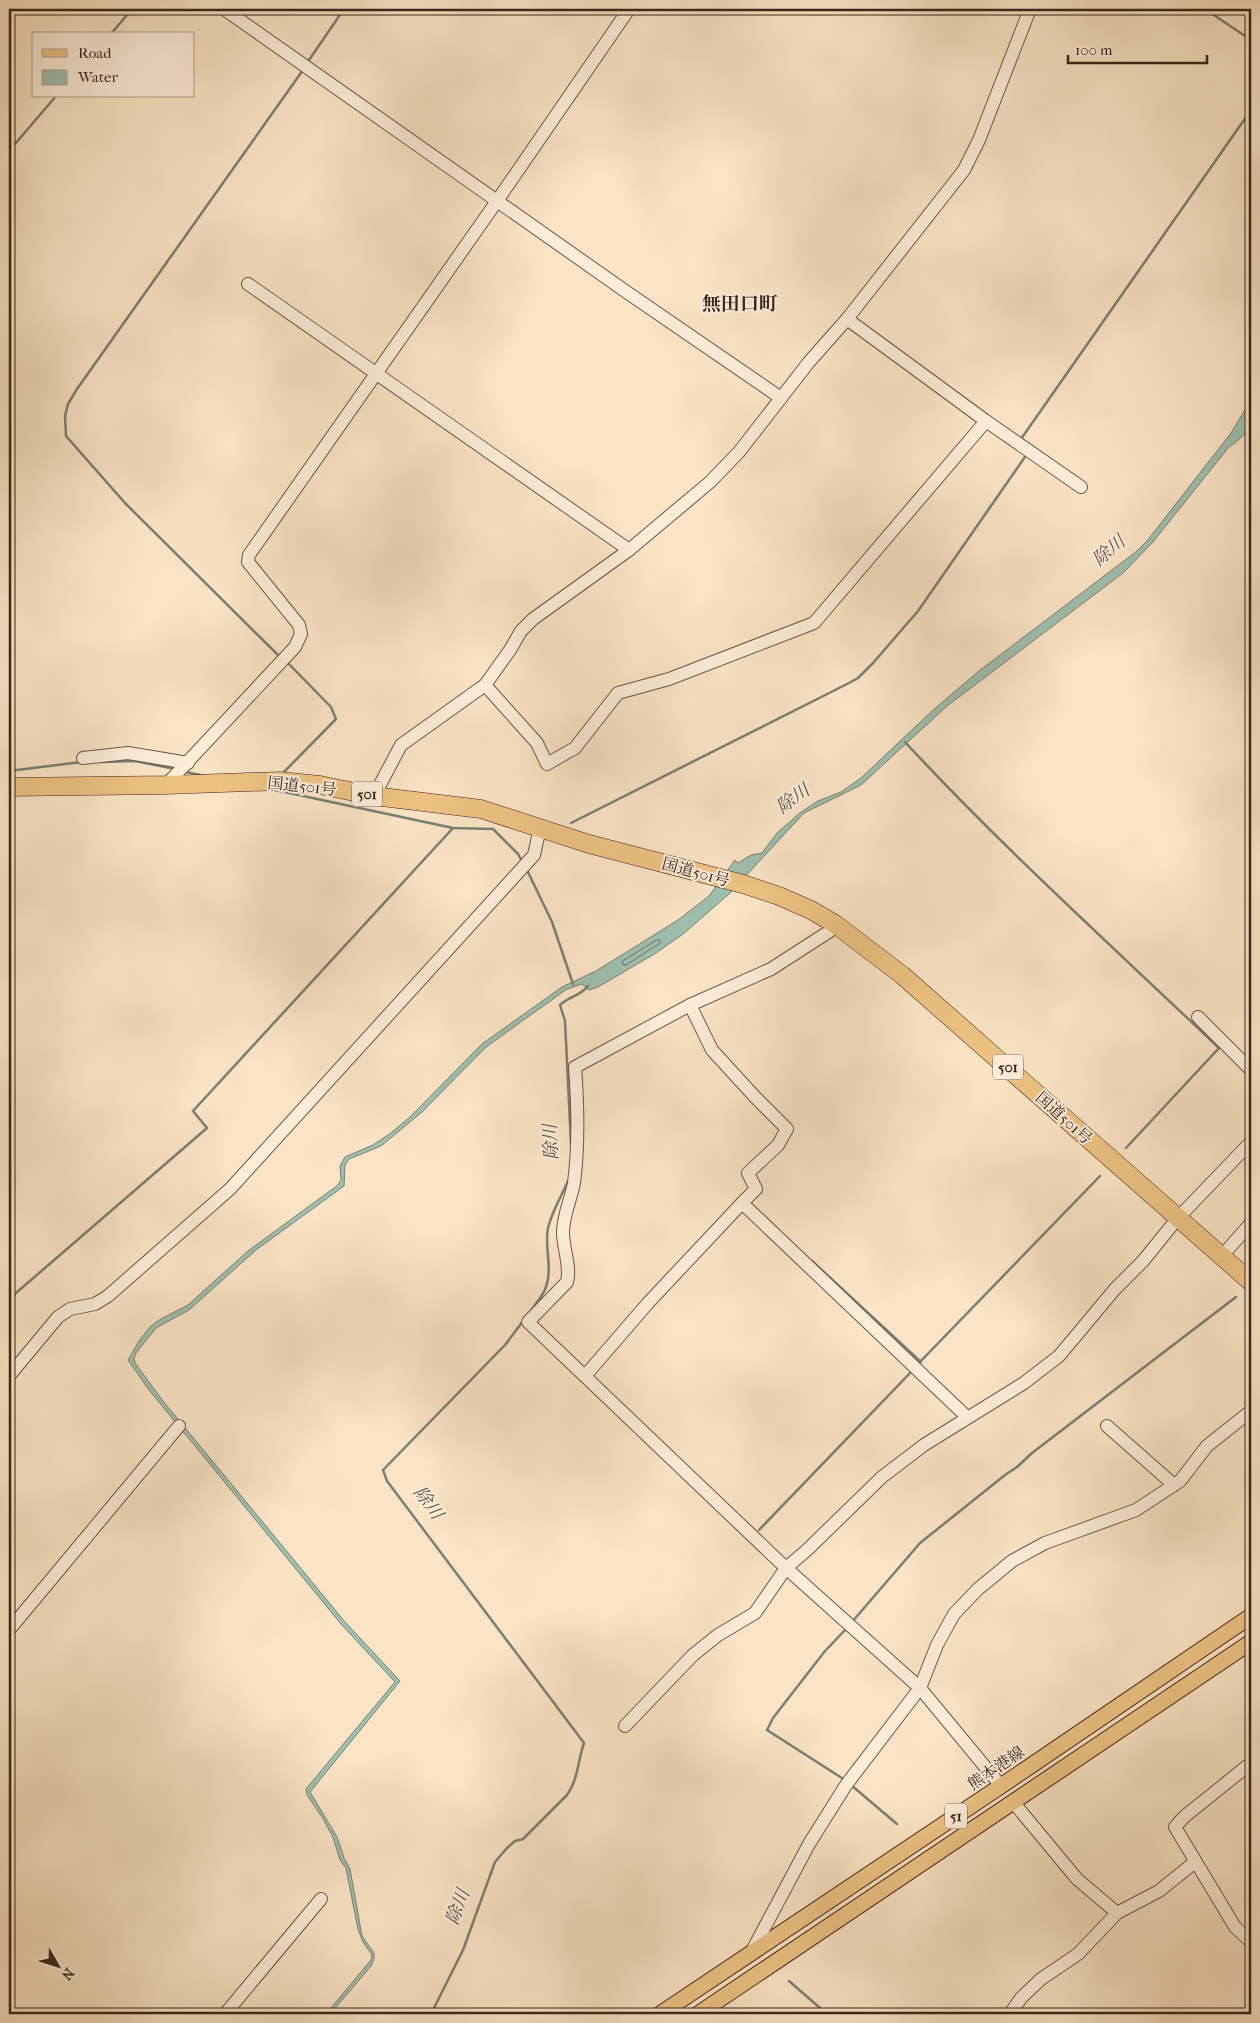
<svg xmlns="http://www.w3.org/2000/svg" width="1260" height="2023" font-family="'IM FELL French Canon','Noto Serif JP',serif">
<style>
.water{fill:#9fbfaf;stroke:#778174}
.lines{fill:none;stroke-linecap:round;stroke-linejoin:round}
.shore{stroke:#6d7266;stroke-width:1}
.stream{stroke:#778174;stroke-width:2.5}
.minor-casing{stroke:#6b5546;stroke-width:14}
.major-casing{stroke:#3b251c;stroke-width:17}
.highway-casing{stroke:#3b251c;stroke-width:19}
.minor{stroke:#fcedd9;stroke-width:12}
.major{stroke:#edc282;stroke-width:15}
.highway{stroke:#edc282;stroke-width:18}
.labels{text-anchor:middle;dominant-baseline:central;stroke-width:4;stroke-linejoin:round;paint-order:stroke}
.shield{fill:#fcedd9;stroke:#756155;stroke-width:1}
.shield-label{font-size:15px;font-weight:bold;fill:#3b251c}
.street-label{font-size:16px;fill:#3b251c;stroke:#fcedd9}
.water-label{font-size:18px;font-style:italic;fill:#595348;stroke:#fcedd9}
.quarter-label{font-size:19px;font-weight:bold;fill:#3b251c;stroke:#fcedd9}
</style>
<rect width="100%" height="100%" fill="#fae4c5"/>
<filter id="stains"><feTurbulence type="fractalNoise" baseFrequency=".004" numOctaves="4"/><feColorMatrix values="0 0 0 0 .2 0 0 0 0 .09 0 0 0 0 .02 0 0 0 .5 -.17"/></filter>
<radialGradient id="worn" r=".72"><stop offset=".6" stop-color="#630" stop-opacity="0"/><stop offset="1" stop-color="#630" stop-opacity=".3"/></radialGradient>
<path class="water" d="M 1251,400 C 1251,425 1251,432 1229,447 L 1152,543 L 1123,573 L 947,706 L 861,785 L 804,813 L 729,894 L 683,934 L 656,953 L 598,987 L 589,990 L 582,984 L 567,989 L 486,1047 L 422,1112 L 381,1146 L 349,1159 L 345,1165 L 344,1186 L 256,1250 L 189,1310 L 156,1328 L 136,1353 L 134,1358 L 135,1363 L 163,1401 L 345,1622 L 400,1681 L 310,1792 L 337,1837 L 344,1858 L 350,1869 L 362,1936 L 374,1953 L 374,1959 L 371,1966 L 330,2014 L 326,2014 L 371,1960 L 372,1955 L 363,1942 L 358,1929 L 346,1868 L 340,1860 L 333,1837 L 322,1817 L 307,1795 L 306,1789 L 395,1682 L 341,1624 L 149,1390 L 128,1360 L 139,1341 L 150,1327 L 159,1320 L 188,1305 L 248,1251 L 338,1185 L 341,1180 L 340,1166 L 345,1157 L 373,1145 L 391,1133 L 410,1117 L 482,1044 L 562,987 L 596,971 L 678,920 L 709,896 L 735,860 L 738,863 L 751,855 L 762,853 L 777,833 L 801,812 L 818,801 L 841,792 L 861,778 L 932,711 L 979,671 L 1137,551 L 1147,541 L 1231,433 Z"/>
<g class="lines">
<path class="shore" d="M 657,940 L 660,940 L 660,943 L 626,965 L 622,964 L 623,961 Z"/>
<g class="stream">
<path d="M 1205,9 L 1251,40"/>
<path d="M 111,34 L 132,9"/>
<path d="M 307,63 L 344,9"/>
<path d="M 9,151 L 56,96"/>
<path d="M 1023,440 L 1021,439 L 1251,110"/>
<path d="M 281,658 L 125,503 L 66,436 L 65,416 L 68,404 L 77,389 L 303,70"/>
<path d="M 905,742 C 1004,849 1113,947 1219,1048 L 1126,1148"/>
<path d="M 102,762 L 135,761 L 175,769"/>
<path d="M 9,771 L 81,762"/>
<path d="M 186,772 L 205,776"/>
<path d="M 282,774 L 336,719 L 331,707 L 287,662"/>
<path d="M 275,790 L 453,828 L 493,829 L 518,854 L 523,863"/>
<path d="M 571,823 L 849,683 L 858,678 L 873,663 L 918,611 L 1027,454"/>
<path d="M 527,870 L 552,922 L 573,984"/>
<path d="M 571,1144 L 565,1021 L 560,1005 C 568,997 582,995 588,986"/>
<path d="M 812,1261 L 921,1362"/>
<path d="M 9,1299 L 207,1128 L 193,1111 L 453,828"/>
<path d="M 529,1313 C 535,1305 543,1296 546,1287 C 553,1268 544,1247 548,1228 C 552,1211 561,1197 568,1181"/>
<path d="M 917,1365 L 1100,1176"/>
<path d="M 759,1530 L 912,1371"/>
<path d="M 852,1622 L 920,1543 L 1005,1475 L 1017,1467 L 1032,1453 L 1236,1297"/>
<path d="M 845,1780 L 767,1730 L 773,1718 L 825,1651 L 847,1628"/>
<path d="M 851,1785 L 897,1824"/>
<path d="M 789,1981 L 827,2014"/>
<path d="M 431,2014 L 463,1950 L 495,1862 L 507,1848 L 515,1841 L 523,1839 L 567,1795 C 578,1780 578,1760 584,1743 L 387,1481 L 383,1470 L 505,1345 L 523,1321"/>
</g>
<g class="minor-casing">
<g id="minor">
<path d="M 224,9 L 628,293 L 781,398"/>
<path d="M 248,284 L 629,550"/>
<path d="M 847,319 L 986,421 L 1081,487"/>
<path d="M 485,685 L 537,743 L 547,764 L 575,748 L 618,693 L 669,679 L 814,623 L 986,421"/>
<path d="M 83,758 L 128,753 L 188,763"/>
<path d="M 166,785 L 295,647 L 301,634 L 299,625 L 248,562 L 249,555 L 497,201 L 629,9"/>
<path d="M 374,796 L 401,745 L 485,685 L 510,650 L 521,631 L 533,619 L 629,550 L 710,482 L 739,452 L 809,362 L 847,319 L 964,170 L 979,140 L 1030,9"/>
<path d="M 835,924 L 830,931 L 771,969 L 690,1005 L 575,1067 C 578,1106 579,1144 574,1183 C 571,1199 563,1216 563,1232 C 563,1249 571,1266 567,1282 L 528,1322 L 786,1568 L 920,1688 L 1001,1786"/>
<path d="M 690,1005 L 712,1050 L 755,1097 L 787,1129 L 778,1145 L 748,1173 L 756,1189 L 742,1203 L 967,1417"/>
<path d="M 1198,1017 L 1251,1070"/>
<path d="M 1222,1256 L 1251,1223"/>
<path d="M 9,1376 L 58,1317 L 70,1309 L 95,1304 L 108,1296 L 230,1189 L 534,855 L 540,828"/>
<path d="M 585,1376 L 648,1303 L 742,1203"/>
<path d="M 1107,1426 L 1174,1485"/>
<path d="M 9,1630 L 179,1426"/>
<path d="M 625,1726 L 693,1655 L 718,1635 L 755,1613 L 786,1568 L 807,1550 L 882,1477 L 924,1445 L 1024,1383 L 1059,1356 L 1115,1289 L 1143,1261 L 1177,1219 L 1251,1142"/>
<path d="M 1251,1763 L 1184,1817 L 1175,1827 L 1235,1927 L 1251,1942"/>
<path d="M 1014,1803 L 1077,1879 L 1117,1913"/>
<path d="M 752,1951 L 809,1844 L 846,1785 L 920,1688 L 937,1645 L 954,1614 L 978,1589 L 1012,1561 L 1045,1543 L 1136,1510 L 1180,1481 L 1207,1446 L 1251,1411"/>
<path d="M 225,2014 L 321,1899"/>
<path d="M 1010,2014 L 1021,1998 L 1041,1979 L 1078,1954 L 1117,1913 L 1159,1891 L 1195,1862"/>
</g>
</g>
<g class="major-casing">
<g id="major">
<path d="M 660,2014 L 1001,1786 L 1251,1616"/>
<path d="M 698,2014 L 1251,1642"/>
</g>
</g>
<g class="highway-casing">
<path id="highway" d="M 9,787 L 166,785 L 279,781 L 320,785 L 374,796 L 481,809 L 589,844 L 743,884 L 779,896 L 811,910 L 835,924 L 902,975 L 1251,1282"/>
</g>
<use href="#minor" class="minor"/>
<use href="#major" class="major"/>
<use href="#highway" class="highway"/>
</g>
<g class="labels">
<g class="shield">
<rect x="352" y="781.5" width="30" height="25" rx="4"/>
<rect x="993" y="1054.5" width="30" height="25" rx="4"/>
<rect x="945" y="1803.5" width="22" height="25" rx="4"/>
</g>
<g class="shield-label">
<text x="367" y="794">501</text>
<text x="1008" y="1067">501</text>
<text x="956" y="1816">51</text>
</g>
<g class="street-label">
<text transform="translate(302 786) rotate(6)">国道501号</text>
<text transform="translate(696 872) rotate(15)">国道501号</text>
<text transform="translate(1064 1118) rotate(42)">国道501号</text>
<text transform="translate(996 1768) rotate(-34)">熊本港線</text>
</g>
<g class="water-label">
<text transform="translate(1109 551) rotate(-40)">除川</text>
<text transform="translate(793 799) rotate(-36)">除川</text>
<text transform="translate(551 1142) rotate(-93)">除川</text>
<text transform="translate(428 1503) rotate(54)">除川</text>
<text transform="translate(458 1907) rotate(-70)">除川</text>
</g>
<g class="quarter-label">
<text x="740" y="304">無田口町</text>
</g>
</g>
<rect width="1260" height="2023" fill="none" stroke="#fae4c5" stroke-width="30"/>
<rect x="10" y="10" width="1240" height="2003" fill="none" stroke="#3b251c" stroke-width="2.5"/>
<rect x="15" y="15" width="1230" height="1993" fill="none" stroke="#3b251c"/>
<rect x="32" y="32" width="162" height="65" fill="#fcedd9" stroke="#af9d8d"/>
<rect x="42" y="49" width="25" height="8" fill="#edc282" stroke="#af9d8d"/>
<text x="78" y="58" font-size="15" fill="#3b251c">Road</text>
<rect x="42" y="70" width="25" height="15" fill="#9fbfaf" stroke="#af9d8d"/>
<text x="78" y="82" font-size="15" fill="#3b251c">Water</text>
<g transform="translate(58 1966) rotate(129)" stroke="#fcedd9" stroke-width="4" paint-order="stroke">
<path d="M0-4L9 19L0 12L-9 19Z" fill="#3b251c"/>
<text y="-8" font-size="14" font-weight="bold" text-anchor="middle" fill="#3b251c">N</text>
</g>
<path d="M1068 55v8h139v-8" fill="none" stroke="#3b251c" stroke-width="2.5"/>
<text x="1075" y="55" font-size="15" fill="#3b251c" stroke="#fcedd9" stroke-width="4" paint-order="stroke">100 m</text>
<rect width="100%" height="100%" filter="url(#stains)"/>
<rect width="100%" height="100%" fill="url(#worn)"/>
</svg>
